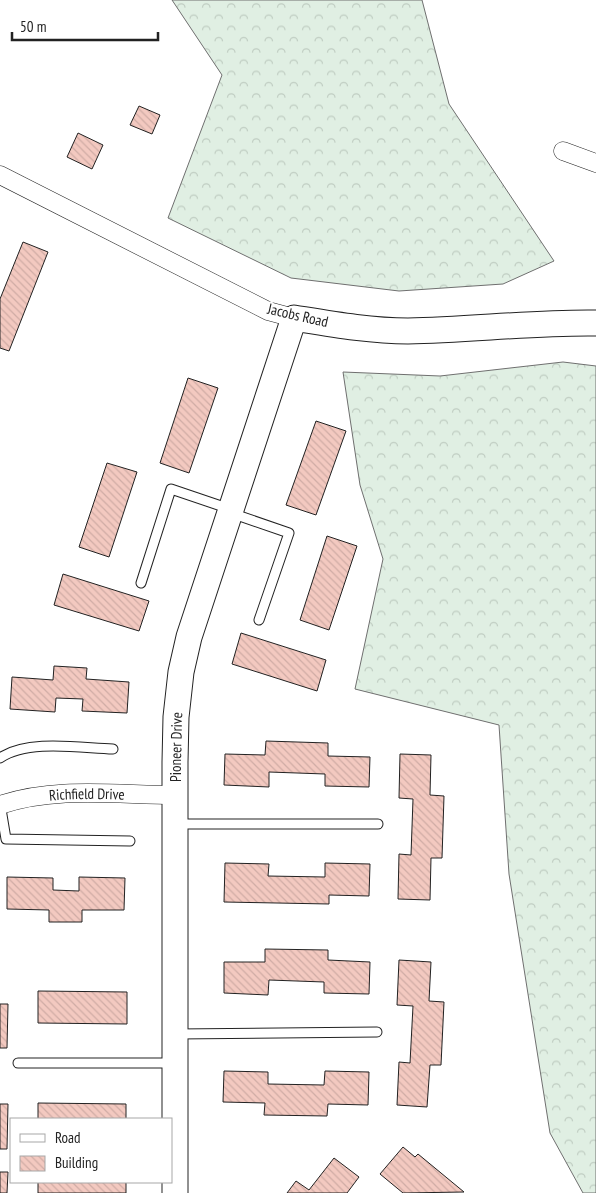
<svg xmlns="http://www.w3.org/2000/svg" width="596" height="1193" font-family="'PT Sans Narrow',sans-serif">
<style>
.forest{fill:url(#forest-crowns);stroke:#6f6f6f}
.building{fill:url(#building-back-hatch);stroke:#222}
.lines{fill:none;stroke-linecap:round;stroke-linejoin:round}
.lane-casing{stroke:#222;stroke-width:11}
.street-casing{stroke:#222;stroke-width:19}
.secondary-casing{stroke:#222;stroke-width:27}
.lane{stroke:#fff;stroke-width:9}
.street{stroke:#fff;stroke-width:18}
.secondary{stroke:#fff;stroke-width:25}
.labels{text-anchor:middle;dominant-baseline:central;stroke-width:4;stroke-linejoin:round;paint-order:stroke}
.street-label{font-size:15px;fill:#222;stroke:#fff}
</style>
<defs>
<pattern id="forest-crowns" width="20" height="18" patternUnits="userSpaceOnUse" patternTransform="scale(1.25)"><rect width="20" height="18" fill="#e0efe3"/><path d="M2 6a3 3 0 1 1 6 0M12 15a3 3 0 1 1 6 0" fill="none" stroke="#c0cdc2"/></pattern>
<pattern id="building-back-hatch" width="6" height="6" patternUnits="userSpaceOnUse" patternTransform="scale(1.25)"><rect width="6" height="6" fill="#f3c9c0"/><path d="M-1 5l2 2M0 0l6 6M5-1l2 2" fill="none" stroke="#d0aca5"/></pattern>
</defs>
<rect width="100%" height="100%" fill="#fff"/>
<g class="forest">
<path d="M 172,0 L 422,0 L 449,104 L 554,261 L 503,284 L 399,291 L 291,278 L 168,218 L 222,75 Z"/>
<path d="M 563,362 L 596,366 L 596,1193 L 583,1193 L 550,1133 L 509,874 L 499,725 L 355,689 L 383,559 L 360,485 L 343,372 L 440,376 Z"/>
</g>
<g class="building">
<path d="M 139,106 L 160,115 L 152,134 L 130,125 Z"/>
<path d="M 78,133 L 103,145 L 92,169 L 67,157 Z"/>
<path d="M 23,242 L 48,252 L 9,351 L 0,348 L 0,299 Z"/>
<path d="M 188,378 L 218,388 L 189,473 L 160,463 Z"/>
<path d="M 316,421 L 346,431 L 316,515 L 286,505 Z"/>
<path d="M 107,463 L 137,472 L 109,557 L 79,547 Z"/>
<path d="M 327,536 L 357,546 L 329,630 L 300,620 Z"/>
<path d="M 63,574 L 149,601 L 139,631 L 54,605 Z"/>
<path d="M 241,633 L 326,660 L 317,691 L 232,664 Z"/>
<path d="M 54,666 L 87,668 L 86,679 L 129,682 L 127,713 L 82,711 L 83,699 L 56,698 L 55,712 L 10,709 L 12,677 L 53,680 Z"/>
<path d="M 266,741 L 328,743 L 328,756 L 370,757 L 369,787 L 325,786 L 325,774 L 269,772 L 269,787 L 224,785 L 225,754 L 265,755 Z"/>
<path d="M 400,754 L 431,755 L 430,795 L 444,796 L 442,858 L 431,858 L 430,900 L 398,899 L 399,854 L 411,855 L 413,799 L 399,798 Z"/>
<path d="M 225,863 L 269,864 L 268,876 L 325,877 L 325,863 L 370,864 L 369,896 L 329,895 L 329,904 L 224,902 Z"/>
<path d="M 7,877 L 53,878 L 53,890 L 79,891 L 79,877 L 125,878 L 124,910 L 82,910 L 82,922 L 49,922 L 49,910 L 7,909 Z"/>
<path d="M 265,949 L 328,950 L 328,960 L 370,962 L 369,994 L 324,993 L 324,982 L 269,980 L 268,995 L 224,993 L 224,962 L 265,962 Z"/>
<path d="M 399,960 L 431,962 L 429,1001 L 444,1002 L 441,1065 L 430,1065 L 427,1107 L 397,1105 L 399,1062 L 410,1063 L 413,1006 L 397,1005 Z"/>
<path d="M 38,991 L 127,992 L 127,1024 L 38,1023 Z"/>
<path d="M 0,1004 L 8,1004 L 7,1048 L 0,1048 Z"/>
<path d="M 224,1071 L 268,1072 L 268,1084 L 324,1085 L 325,1071 L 369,1072 L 368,1105 L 328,1104 L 327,1116 L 264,1115 L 265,1103 L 223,1102 Z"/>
<path d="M 38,1103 L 126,1104 L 126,1119 L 38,1119 Z"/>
<path d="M 0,1104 L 8,1104 L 7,1149 L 0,1149 Z"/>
<path d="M 403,1147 L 415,1157 L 418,1154 L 464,1192 L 403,1193 L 380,1174 Z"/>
<path d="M 334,1158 L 359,1177 L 347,1193 L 287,1193 L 296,1181 L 309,1190 Z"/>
<path d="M 0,1172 L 8,1172 L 7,1193 L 0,1193 Z"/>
<rect x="38" y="1182" width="88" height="11"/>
</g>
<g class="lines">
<g class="lane-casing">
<g id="lane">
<path d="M 231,513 L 289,533 L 259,620"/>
<path d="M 141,583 L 171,489 L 230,509"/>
<path d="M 0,758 C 28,739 80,748 113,749"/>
<path d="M 0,803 L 6,839 L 130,841"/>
<path d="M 176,824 L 378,824"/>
<path d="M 177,1034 L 377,1032"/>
<path d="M 18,1063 L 174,1063"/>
</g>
</g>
<g class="street-casing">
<g id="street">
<path d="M 563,151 L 596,163"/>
<path d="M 0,175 L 268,311 L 294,318"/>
<path id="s1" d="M 0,805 C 55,786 118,795 175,795"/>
</g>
</g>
<g class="secondary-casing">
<g id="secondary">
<path id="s2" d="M 175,1193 L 175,762 L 176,717 L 181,672 L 189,637 L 294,318 C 331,324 370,331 408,331 C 471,330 533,322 596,323"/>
</g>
</g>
<use href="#lane" class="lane"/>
<use href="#street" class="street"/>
<use href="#secondary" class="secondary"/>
</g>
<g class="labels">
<g class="street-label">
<text transform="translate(298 315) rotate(13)">Jacobs Road</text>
<text stroke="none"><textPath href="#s2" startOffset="446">Pioneer Drive</textPath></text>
<text stroke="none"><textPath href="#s1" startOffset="88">Richfield Drive</textPath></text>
</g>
</g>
<rect x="10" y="1118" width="162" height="65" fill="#ffffff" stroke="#a7a7a7"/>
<rect x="20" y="1134" width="25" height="8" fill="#ffffff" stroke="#a7a7a7"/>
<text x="55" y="1143" font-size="15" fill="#222222">Road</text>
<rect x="20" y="1156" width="25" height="15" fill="url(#building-back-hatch)" stroke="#a7a7a7"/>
<text x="55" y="1168" font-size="15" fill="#222222">Building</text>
<path d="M12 32v8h146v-8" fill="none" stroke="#222222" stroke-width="2.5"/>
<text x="20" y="32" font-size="15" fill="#222222" stroke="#ffffff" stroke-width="4" paint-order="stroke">50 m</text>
</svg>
